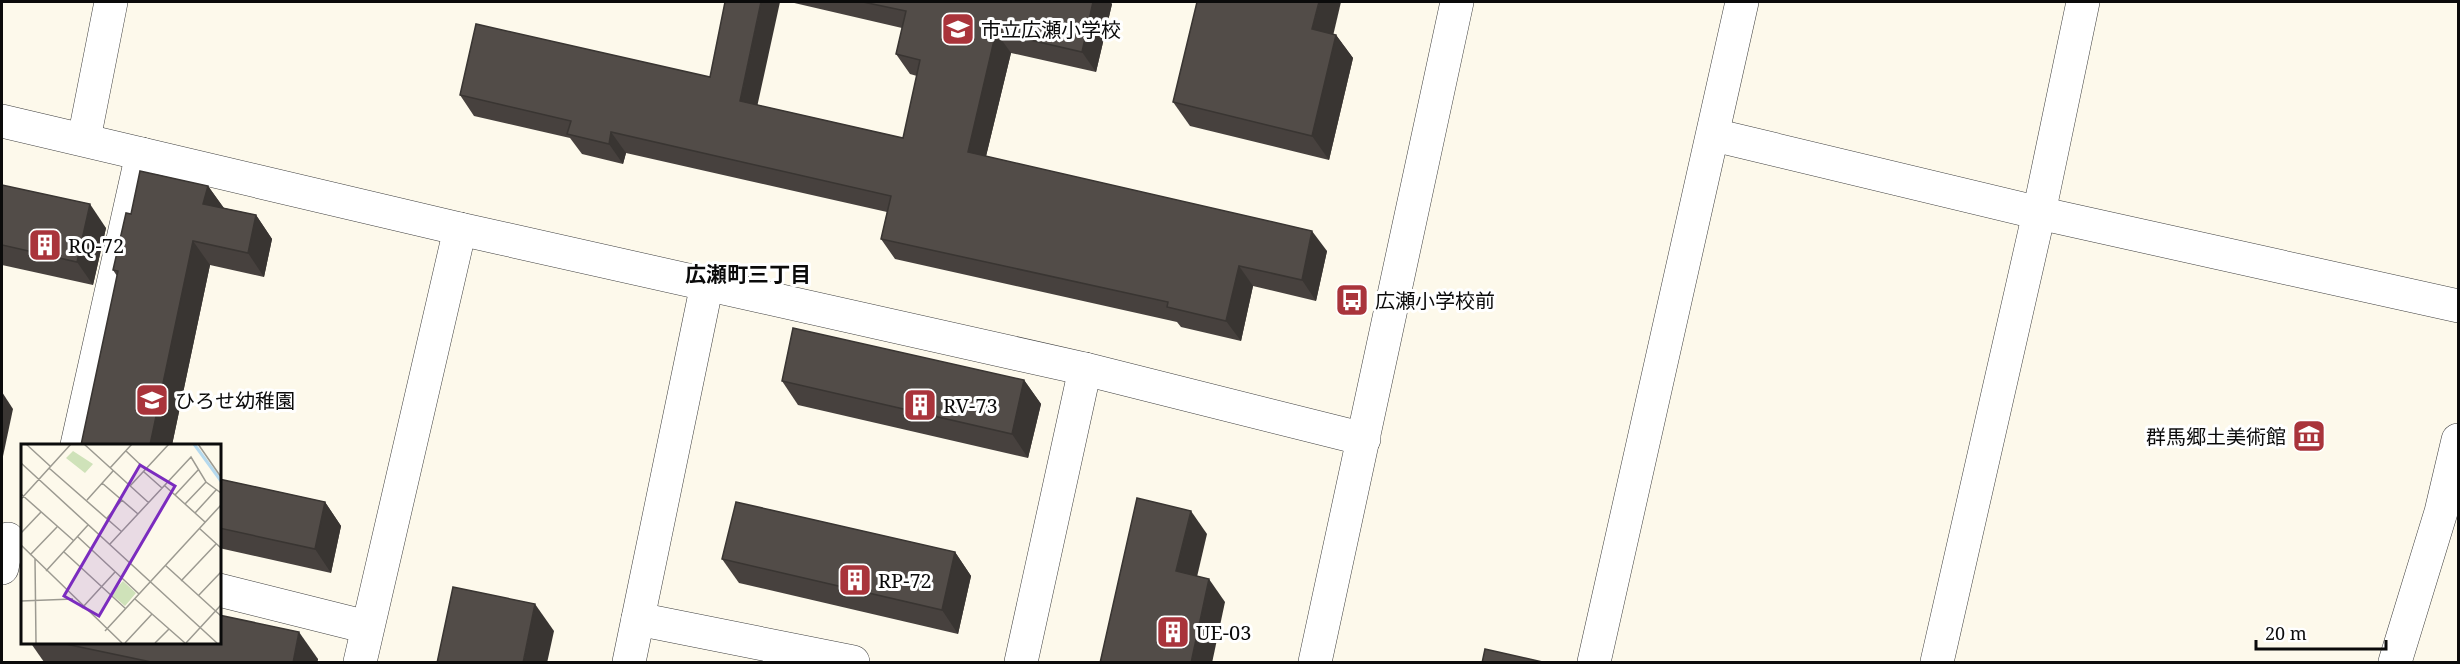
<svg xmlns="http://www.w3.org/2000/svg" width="2460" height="664" font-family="'Noto Serif','Noto Sans JP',serif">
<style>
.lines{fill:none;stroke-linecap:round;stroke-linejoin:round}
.minor-casing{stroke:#3e3e3e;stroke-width:34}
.minor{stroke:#fff;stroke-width:33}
.wall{fill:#47413e}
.shaded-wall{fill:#393532}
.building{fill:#524c48;stroke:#393532;stroke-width:1.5}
.labels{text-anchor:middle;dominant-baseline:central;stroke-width:6;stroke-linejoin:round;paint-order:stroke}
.poi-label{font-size:20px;fill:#0b0b0b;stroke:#fff;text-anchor:start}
.neighbourhood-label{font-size:21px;font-weight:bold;fill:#0b0b0b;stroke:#fff}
.inset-river{fill:none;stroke:#b5d9ee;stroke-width:3}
.inset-road{fill:none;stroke:#9c9a91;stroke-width:1.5}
.view{fill:#7b2cbf;fill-opacity:0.15;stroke:#7b2cbf;stroke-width:3}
.inset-edge{fill:none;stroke:#0b0b0b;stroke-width:3}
</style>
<rect width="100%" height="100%" fill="#fdf9eb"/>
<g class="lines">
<g class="minor-casing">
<g id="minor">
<path d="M 2,121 L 460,229 L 1085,369 L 1364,439"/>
<path d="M 1714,135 L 2039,213 L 2458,306"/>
<path d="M 84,139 L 111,2"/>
<path d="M 77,445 L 142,154"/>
<path d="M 2,568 L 8,539"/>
<path d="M 219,590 L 367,627"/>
<path d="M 638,619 L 853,662"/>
<path d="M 360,662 L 460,229"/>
<path d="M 629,662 L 707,284"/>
<path d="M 1021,662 L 1085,369"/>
<path d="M 1315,662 L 1457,2"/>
<path d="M 1594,662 L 1742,2"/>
<path d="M 1937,662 L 2039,213 L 2083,2"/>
<path d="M 2395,662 L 2441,512 L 2458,440"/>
</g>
</g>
<use href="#minor" class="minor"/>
</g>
<g class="wall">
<path d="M 790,2 L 1110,2 L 1112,4 L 1096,72 L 1011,53 L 986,156 L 1327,251 L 1316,301 L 1253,286 L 1241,341 L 1181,327 L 1177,322 L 895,259 L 881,239 L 887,212 L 626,153 L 623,164 L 582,154 L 570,138 L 474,116 L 460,95 L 710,77 L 758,105 L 903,138 L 917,76 L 910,74 L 896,54 L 902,28 Z"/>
<path d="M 1333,34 L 1336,35 L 1353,58 L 1329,160 L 1190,126 L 1173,102 Z"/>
<path d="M 2,185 L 106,228 L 93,285 L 2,265 Z"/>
<path d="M 208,186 L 224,208 L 256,215 L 272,239 L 264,277 L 210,265 L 172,445 L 81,445 L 117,276 L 113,270 L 131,214 Z"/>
<path d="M 1024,380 L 1041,404 L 1028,458 L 798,405 L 782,381 Z"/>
<path d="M 219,479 L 325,502 L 341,526 L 331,573 L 219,548 Z"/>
<path d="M 955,552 L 971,576 L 958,634 L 739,583 L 722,559 Z"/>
<path d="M 30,642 L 219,642 L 318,659 L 317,663 L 48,663 L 44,662 Z"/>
</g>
<g class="shaded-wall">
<path d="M 761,2 L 780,2 L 754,121 L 740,101 Z"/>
<path d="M 1093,2 L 1110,2 L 1112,4 L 1096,72 L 1082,52 Z"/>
<path d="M 1319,2 L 1341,2 L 1329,53 L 1312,29 Z"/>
<path d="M 996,32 L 1011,53 L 982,173 L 968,152 Z"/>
<path d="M 1336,35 L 1353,58 L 1329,160 L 1312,136 Z"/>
<path d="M 611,132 L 626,153 L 623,164 L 609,144 Z"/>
<path d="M 208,186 L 225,210 L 203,204 Z"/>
<path d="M 90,204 L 106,228 L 93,285 L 77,262 Z"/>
<path d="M 256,215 L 272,239 L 264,277 L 248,253 Z"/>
<path d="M 1312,231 L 1327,251 L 1316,301 L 1302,280 Z"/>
<path d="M 193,241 L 210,265 L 172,445 L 150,445 Z"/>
<path d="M 1239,266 L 1253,286 L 1241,341 L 1226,321 Z"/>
<path d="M 1024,380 L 1041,404 L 1028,458 L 1012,434 Z"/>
<path d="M 2,392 L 13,409 L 2,461 Z"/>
<path d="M 325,502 L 341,526 L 331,573 L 315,549 Z"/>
<path d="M 1191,511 L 1207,534 L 1193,594 L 1176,571 Z"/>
<path d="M 955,552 L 971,576 L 958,634 L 942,610 Z"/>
<path d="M 1209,579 L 1225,602 L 1212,663 L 1191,663 Z"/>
<path d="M 535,604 L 554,631 L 547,663 L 523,663 Z"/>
<path d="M 299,632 L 318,659 L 317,663 L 293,663 Z"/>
</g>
<g class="building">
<path d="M 725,2 L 761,2 L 740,101 L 903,138 L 920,60 L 896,54 L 906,11 L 863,2 L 1093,2 L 1082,52 L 996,32 L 968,152 L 1312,231 L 1302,280 L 1239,266 L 1226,321 L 1167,307 L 1168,302 L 881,239 L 891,196 L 611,132 L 609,144 L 567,134 L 571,121 L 460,95 L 476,24 L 710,77 Z"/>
<path d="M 1197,2 L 1319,2 L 1312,29 L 1336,35 L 1312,136 L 1173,102 Z"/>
<path d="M 140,171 L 208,186 L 203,204 L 256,215 L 248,253 L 193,241 L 150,445 L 81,445 L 118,271 L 113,270 L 126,213 L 131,214 Z"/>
<path d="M 2,185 L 90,204 L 77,262 L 2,245 Z"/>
<path d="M 793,328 L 1024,380 L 1012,434 L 782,381 Z"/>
<path d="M 219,479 L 325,502 L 315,549 L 219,528 Z"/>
<path d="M 1137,498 L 1191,511 L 1176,571 L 1209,579 L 1191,663 L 1100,663 Z"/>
<path d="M 736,502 L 955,552 L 942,610 L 722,559 Z"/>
<path d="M 453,587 L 535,604 L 523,663 L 437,663 Z"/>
<path d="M 219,615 L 299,632 L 293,663 L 156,663 L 56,642 L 219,642 Z"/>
<path d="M 1485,649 L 1543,662 L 1543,663 L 1482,663 Z"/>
</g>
<defs>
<g id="school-square" transform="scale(1.725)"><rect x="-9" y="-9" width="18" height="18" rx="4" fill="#a9343b" stroke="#fff"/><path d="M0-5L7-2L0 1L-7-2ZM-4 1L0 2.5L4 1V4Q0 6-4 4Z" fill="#fff"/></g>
<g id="building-square" transform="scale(1.725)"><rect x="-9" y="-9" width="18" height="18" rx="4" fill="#a9343b" stroke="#fff"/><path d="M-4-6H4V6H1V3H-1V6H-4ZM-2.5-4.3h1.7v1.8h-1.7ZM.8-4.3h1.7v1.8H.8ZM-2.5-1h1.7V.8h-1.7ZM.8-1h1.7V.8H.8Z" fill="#fff"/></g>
<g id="bus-square" transform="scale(1.725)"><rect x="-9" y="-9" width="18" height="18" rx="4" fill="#a9343b" stroke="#fff"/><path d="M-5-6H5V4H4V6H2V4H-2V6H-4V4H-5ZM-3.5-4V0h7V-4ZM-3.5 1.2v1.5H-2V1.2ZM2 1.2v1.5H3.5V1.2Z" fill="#fff"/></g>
<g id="museum-square" transform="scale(1.725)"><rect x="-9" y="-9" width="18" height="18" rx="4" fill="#a9343b" stroke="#fff"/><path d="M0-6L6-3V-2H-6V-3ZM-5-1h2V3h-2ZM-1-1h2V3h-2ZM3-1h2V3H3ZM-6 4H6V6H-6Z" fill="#fff"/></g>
</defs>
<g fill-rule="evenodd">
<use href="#school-square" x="958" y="29"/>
<use href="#building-square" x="45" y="245"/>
<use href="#bus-square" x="1352" y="300"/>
<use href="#school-square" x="152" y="400"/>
<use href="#building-square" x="920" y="405"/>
<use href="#museum-square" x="2309" y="436"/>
<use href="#building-square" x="855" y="580"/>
<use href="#building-square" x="1173" y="632"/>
</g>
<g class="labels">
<g class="poi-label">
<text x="981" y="29">市立広瀬小学校</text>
<text x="68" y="245">RQ-72</text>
<text x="1375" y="300">広瀬小学校前</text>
<text x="175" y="400">ひろせ幼稚園</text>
<text x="943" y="405">RV-73</text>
<text x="2286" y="436" text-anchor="end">群馬郷土美術館</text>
<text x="878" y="580">RP-72</text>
<text x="1196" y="632">UE-03</text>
</g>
<g class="neighbourhood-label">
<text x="748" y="274">広瀬町三丁目</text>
</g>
</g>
<g transform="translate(21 444)">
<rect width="200" height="200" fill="#fdf9eb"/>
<path d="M 52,7 L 72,20 L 64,29 L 45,14 ZM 102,137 L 115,149 L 104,162 L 90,150 Z" fill="#cfe2b9"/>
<path class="inset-river" d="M 173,0 L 200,37"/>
<path class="inset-road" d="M 5,0 L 29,22M 63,0 L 128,59M 177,0 L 200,33M 105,7 L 125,26M 0,19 L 196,199M 28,24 L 101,88M 89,24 L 111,0M 123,28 L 141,44M 81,39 L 117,70M 109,42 L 148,0M 144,42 L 184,78M 0,50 L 53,97M 154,51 L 178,25M 0,55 L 50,0M 66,56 L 92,27M 164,60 L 185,38M 174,69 L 195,46M 86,74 L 101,56M 178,84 L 200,104M 0,89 L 20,68M 57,93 L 118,150M 89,100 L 170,13 L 185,38 L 200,49M 0,101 L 101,199M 43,108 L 105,165M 9,111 L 36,83M 14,115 L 15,199M 144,121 L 200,172M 25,127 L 67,81M 160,137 L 195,100M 177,152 L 200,128M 114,155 L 164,199M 0,157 L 52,155M 61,164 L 94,128M 84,187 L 200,61M 104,199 L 131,170M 134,199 L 148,185M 165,199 L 200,161"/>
<path class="view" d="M 119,21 L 154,42 L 78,172 L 43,152 Z"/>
<rect width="200" height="200" class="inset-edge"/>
</g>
<rect width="2460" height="664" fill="none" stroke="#0b0b0b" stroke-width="6"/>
<path d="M2256 640v9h130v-9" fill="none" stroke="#0b0b0b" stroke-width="3"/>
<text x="2265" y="640" font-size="18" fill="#0b0b0b" stroke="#ffffff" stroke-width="4.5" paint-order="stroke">20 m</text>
</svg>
